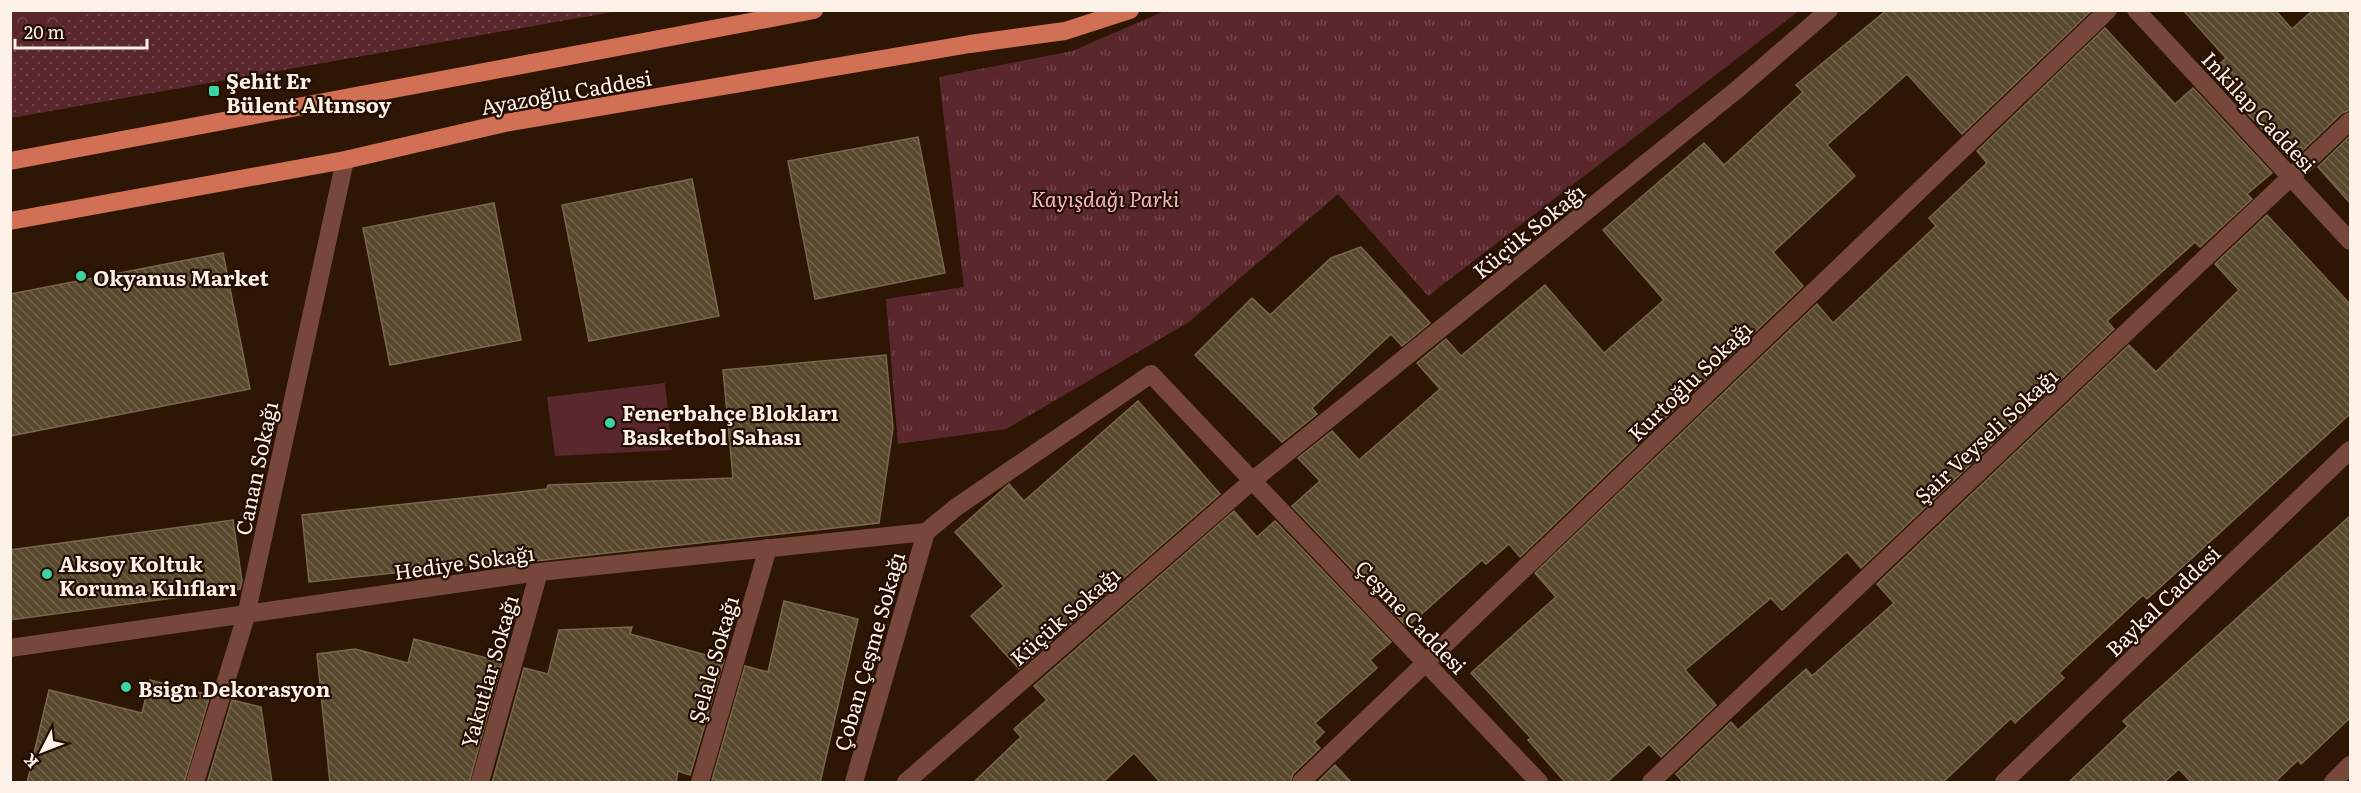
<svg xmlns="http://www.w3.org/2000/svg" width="2361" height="793" font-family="Literata,serif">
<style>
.grass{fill:url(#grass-dots)}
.forest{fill:url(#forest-crowns)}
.park{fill:url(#park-tufts)}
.pitch{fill:#5a272d}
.building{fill:url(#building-back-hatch);stroke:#79684b;stroke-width:1.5}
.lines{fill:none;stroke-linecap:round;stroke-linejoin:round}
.minor{stroke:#76473a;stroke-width:18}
.primary{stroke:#d17055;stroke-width:18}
.poi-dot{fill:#3ad4a5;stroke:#220d00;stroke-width:2}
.labels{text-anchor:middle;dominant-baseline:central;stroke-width:4.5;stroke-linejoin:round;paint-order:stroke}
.poi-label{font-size:21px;font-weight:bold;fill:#fef1e7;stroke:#220d00;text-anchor:start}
.street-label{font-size:21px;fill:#fef1e7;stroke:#220d00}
.park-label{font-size:21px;font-style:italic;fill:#f6b8bc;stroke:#220d00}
</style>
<defs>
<pattern id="grass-dots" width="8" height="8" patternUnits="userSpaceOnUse" patternTransform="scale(1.5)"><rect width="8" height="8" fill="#5a272d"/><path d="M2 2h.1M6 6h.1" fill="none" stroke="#73474b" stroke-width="1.8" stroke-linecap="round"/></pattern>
<pattern id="forest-crowns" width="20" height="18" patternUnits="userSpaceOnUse" patternTransform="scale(1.5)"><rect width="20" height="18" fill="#5a272d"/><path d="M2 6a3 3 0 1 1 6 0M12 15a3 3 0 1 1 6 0" fill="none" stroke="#73474b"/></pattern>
<pattern id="park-tufts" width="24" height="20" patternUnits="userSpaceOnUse" patternTransform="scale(1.5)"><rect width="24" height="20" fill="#5a272d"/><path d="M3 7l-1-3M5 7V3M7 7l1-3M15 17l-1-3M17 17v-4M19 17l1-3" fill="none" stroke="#73474b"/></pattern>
<pattern id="building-back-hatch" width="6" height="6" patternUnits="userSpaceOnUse" patternTransform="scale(1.5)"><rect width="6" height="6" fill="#58482c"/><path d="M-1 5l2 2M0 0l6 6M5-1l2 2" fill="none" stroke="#71634b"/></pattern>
</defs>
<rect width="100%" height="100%" fill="#2d1603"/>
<path class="grass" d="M 92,11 L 618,11 L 11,118 L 11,35 Z"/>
<path class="forest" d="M 11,10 L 92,10 L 92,11 L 11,35 Z"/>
<path class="park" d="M 1165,11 L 1165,10 L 1799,11 L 1428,296 L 1338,194 L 1189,322 L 1006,429 L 898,444 L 886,299 L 964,287 L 939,77 L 1072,51 Z"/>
<path class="pitch" d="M 665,383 L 672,450 L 555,456 L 547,397 Z"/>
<g class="building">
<path d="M 1887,10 L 2090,12 L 1962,134 L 1907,74 L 1827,145 L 1855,176 L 1773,252 L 1803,286 L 1520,557 L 1509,544 L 1486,564 L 1482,560 L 1407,627 L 1292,506 L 1320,481 L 1298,458 L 1332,431 L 1359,460 L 1440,389 L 1417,363 L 1446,339 L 1461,356 L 1545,285 L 1604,353 L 1664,300 L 1603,230 L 1704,143 L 1724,165 L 1803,92 L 1796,85 Z"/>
<path d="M 2183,10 L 2275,10 L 2292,29 L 2313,10 L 2350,10 L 2350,110 L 2342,113 L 2303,150 L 2301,147 L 2289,158 L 2210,73 L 2226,58 Z"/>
<path d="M 2105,28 L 2175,104 L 2193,88 L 2272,173 L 2247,194 L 2252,199 L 2200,247 L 2195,242 L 2107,321 L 2114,329 L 1861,568 L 1847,552 L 1782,610 L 1771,598 L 1685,670 L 1716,705 L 1661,757 L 1649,744 L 1606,783 L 1566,783 L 1528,740 L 1531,738 L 1471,673 L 1556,597 L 1535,573 L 1817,304 L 1833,323 L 1936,226 L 1929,218 L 1987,163 L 1977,151 Z"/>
<path d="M 2350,136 L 2350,203 L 2318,167 Z"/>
<path d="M 918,137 L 945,273 L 815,299 L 788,161 Z"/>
<path d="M 692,179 L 719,316 L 589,341 L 562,205 Z"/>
<path d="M 494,203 L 521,340 L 390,365 L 363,228 Z"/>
<path d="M 2267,215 L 2350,304 L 2350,414 L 2147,599 L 2143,595 L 2059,673 L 2064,678 L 2015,723 L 2011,718 L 1942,783 L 1684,783 L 1676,774 L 1731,722 L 1738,730 L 1806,669 L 1812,676 L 1894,603 L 1877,584 L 2129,345 L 2156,372 L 2239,290 L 2215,264 Z"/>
<path d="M 1361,247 L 1430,323 L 1402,346 L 1391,334 L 1312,408 L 1317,414 L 1282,442 L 1195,355 L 1252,298 L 1270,315 L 1331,258 Z"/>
<path d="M 223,253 L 250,389 L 10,436 L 10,294 Z"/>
<path d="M 886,355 L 893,428 L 879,523 L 536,561 L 536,558 L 309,582 L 302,515 L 547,489 L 548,485 L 733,478 L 723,370 Z"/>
<path d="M 1138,401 L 1220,494 L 1019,669 L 971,616 L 1004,586 L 955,532 L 1009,484 L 1024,501 Z"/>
<path d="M 1234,511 L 1257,537 L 1275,521 L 1391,642 L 1370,660 L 1377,668 L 1315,723 L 1324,732 L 1314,742 L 1320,748 L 1293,774 L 1290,783 L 1161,783 L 1134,753 L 1102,783 L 973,783 L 1021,737 L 1014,729 L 1047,700 L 1034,686 Z"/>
<path d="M 2350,516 L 2350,718 L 2301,764 L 2298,760 L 2274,783 L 2192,783 L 2179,769 L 2163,783 L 2068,783 L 2128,726 L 2123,721 Z"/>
<path d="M 233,520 L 242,581 L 240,589 L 10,620 L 10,550 Z"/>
<path d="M 784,601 L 858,619 L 820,783 L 712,780 L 745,666 L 768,672 Z"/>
<path d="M 632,627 L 630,634 L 724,660 L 690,775 L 678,771 L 676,783 L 492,783 L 524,668 L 548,674 L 559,630 Z"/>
<path d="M 414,639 L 502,662 L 469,783 L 330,783 L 317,654 L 355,649 L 408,663 Z"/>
<path d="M 150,680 L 210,695 L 184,783 L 27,783 L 49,690 L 142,713 Z"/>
<path d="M 232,700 L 261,707 L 272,783 L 207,783 Z"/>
<path d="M 1335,765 L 1352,783 L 1317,783 Z"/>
</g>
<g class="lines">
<g class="minor">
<path d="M 2136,10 L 2350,241"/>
<path d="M 926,532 L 955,508 L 1151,374 L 1539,782"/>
<path d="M 10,648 L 539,572 L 926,532"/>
<path d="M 195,782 L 246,616 L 345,160"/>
<path d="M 480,782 L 539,572"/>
<path d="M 700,782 L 768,548"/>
<path d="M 854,782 L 926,532"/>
<path d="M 906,782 L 1252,481 L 1739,88 L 1829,10"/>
<path d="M 1301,782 L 2108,10"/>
<path d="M 1651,782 L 2350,121"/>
<path d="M 2004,782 L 2350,450"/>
<path d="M 2333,782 L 2350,765"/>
</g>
<g class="primary">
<path d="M 10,161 L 814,10"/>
<path d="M 10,221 L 345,160 L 505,123 L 970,44 L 1065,31 L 1130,10"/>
</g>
</g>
<g class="poi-dot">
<rect x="208" y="85" width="12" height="12" rx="3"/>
<circle cx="81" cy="276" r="6"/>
<circle cx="610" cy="423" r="6"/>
<circle cx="47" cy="574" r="6"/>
<circle cx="126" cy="687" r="6"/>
</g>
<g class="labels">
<g class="poi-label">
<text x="226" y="79">Şehit Er<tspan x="226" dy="24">Bülent Altınsoy</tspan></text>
<text x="93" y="276">Okyanus Market</text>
<text x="622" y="411">Fenerbahçe Blokları<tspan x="622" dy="24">Basketbol Sahası</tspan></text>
<text x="59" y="562">Aksoy Koltuk<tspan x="59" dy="24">Koruma Kılıfları</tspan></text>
<text x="138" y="687">Bsign Dekorasyon</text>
</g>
<g class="street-label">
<text transform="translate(566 91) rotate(-10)">Ayazoğlu Caddesi</text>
<text transform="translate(2260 111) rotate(47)">Inkilap Caddesi</text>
<text transform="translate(1528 230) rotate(-39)">Küçük Sokağı</text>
<text transform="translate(1689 380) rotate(-44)">Kurtoğlu Sokağı</text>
<text transform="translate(1985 435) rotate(-43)">Şair Veyseli Sokağı</text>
<text transform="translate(255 468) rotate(-78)">Canan Sokağı</text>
<text transform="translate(464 561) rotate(-8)">Hediye Sokağı</text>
<text transform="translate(2162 600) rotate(-44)">Baykal Caddesi</text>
<text transform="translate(1064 615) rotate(-41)">Küçük Sokağı</text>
<text transform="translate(1412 616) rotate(46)">Çeşme Caddesi</text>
<text transform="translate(868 651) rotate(-74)">Çoban Çeşme Sokağı</text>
<text transform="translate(712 659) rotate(-74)">Şelale Sokağı</text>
<text transform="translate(488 671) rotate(-74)">Yakutlar Sokağı</text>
</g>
<g class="park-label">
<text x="1105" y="197">Kayışdağı Parki</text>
</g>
</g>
<rect width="2361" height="793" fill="none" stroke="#fef1e7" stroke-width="24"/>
<g transform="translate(42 751) rotate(228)" stroke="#220d00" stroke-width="4.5" paint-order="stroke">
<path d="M0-4.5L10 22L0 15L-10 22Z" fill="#fef1e7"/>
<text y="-9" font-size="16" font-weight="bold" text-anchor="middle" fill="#fef1e7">K</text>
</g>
<path d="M15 39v9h132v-9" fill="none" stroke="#fef1e7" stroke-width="3"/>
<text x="24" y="39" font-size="18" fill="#fef1e7" stroke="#220d00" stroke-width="4.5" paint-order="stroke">20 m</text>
</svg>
